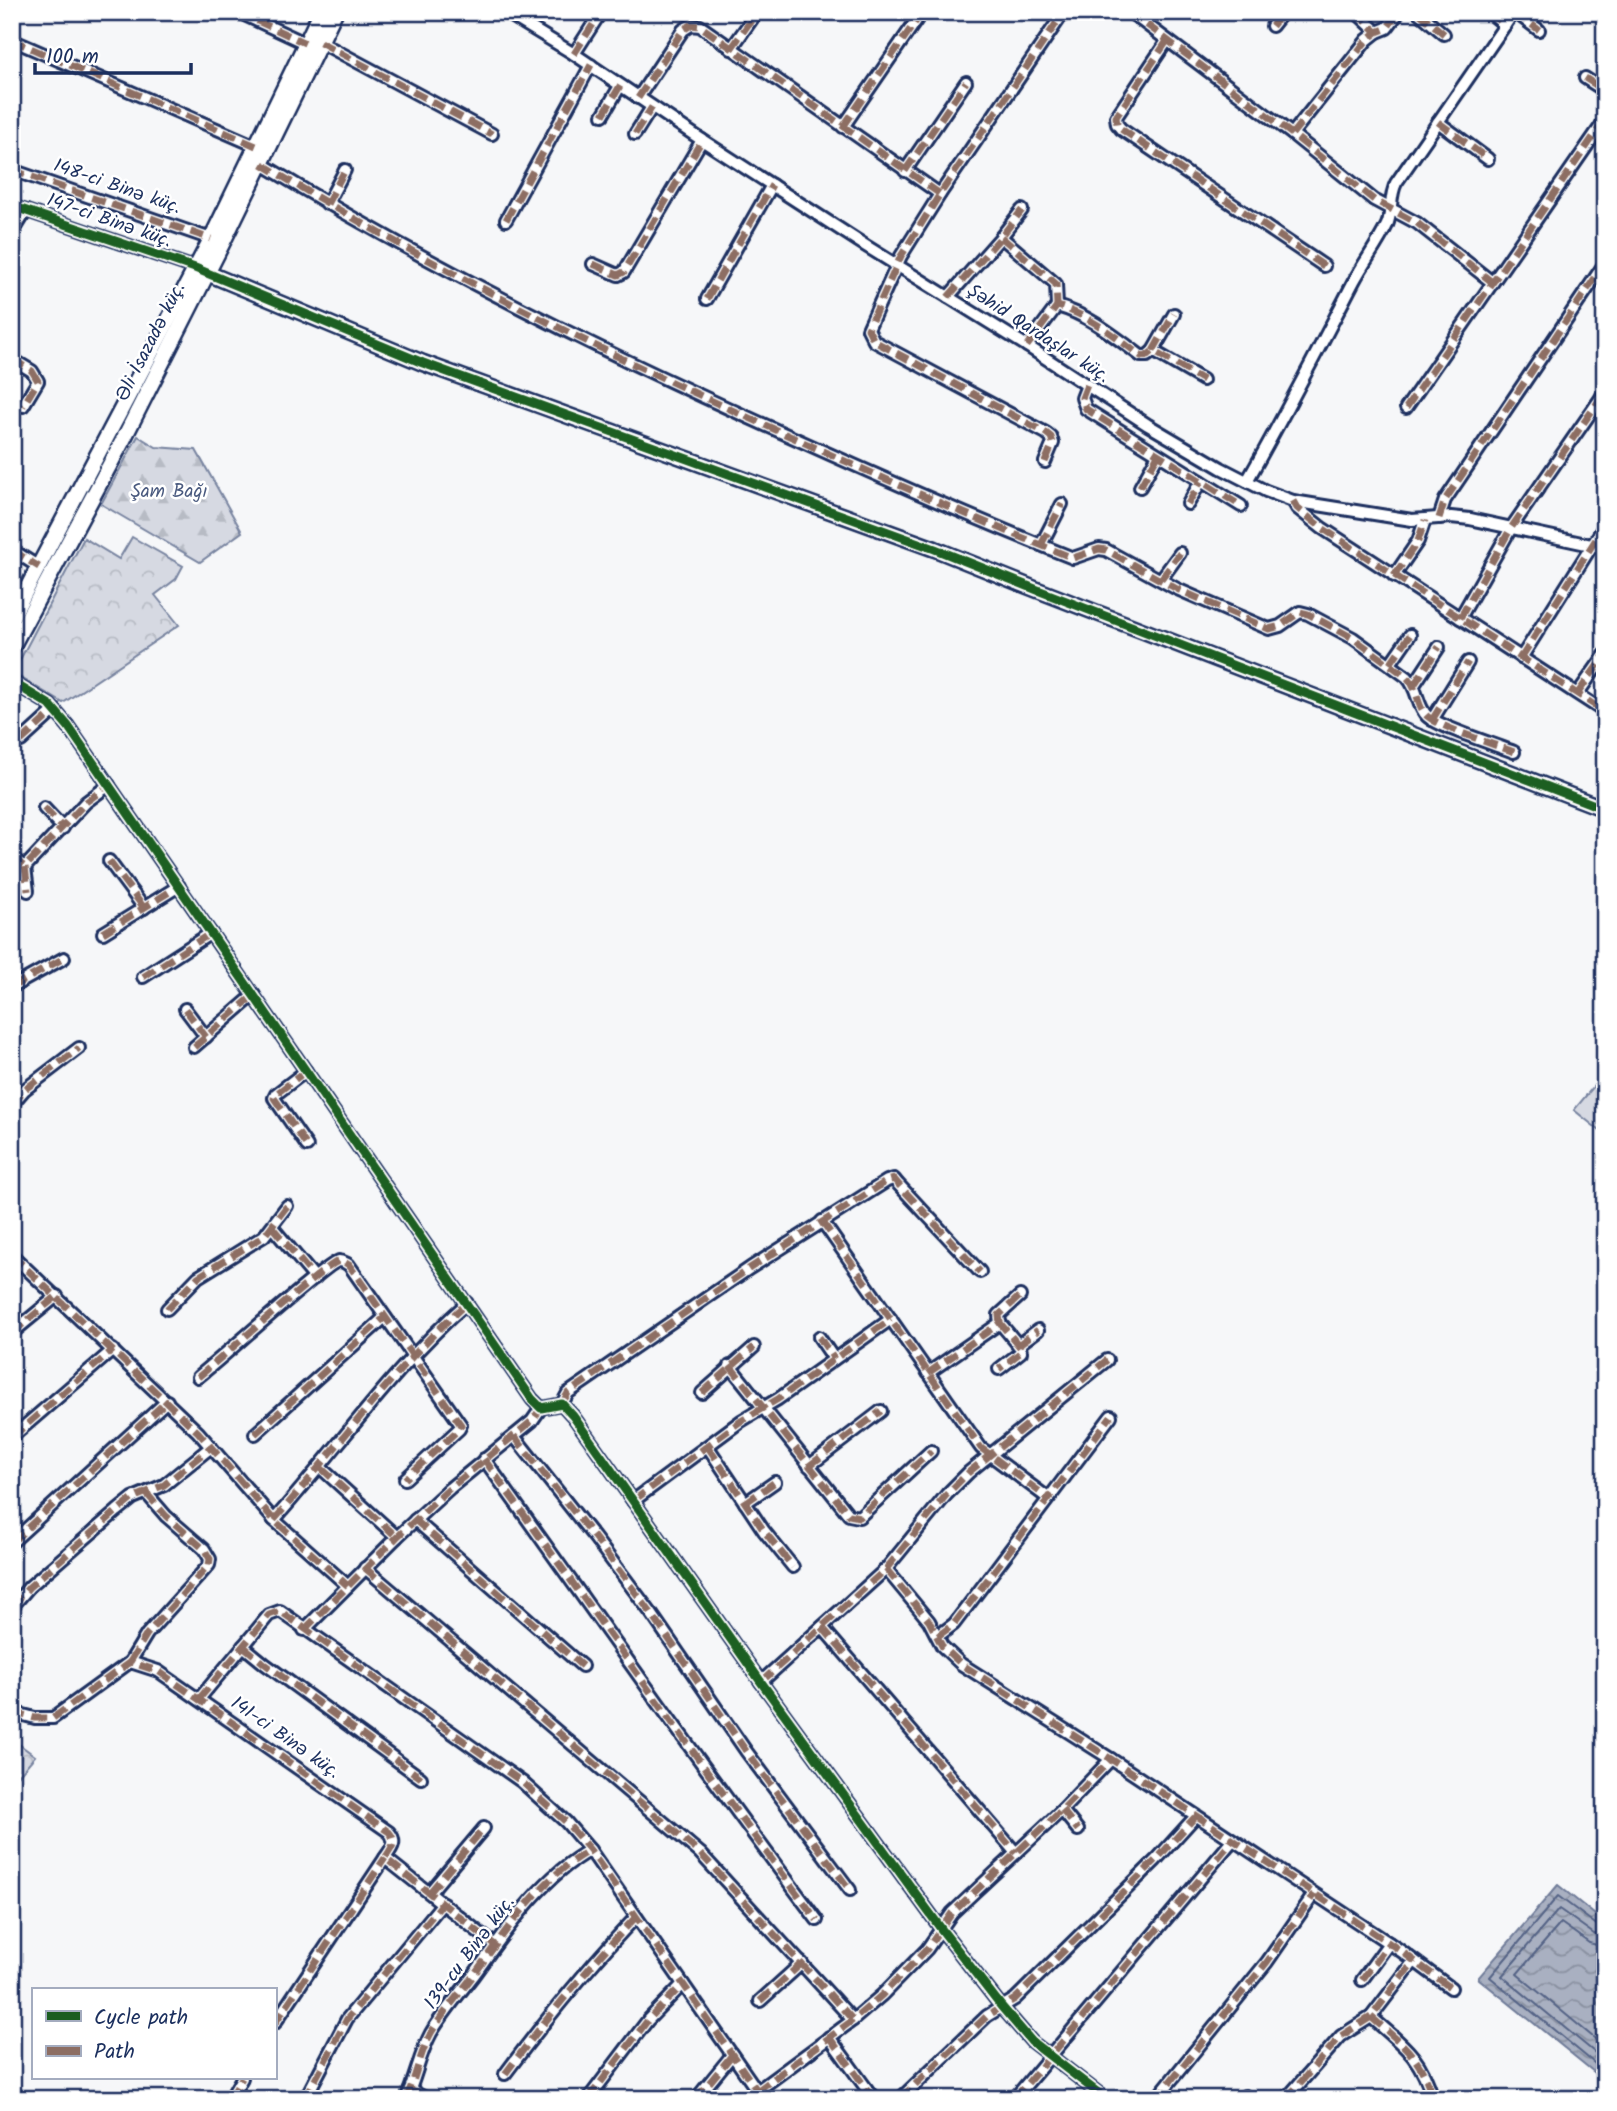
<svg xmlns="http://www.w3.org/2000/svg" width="1617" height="2111" font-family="Kalam,sans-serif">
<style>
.grass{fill:#d6d9e2;stroke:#7884a0;stroke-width:2}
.forest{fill:url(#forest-firs);stroke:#7884a0;stroke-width:2}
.park{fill:url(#park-crowns);stroke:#7884a0;stroke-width:2}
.water{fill:url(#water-waves);stroke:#707c99;stroke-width:2}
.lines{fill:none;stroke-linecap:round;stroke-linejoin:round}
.shore{stroke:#546386;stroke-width:2}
.street-casing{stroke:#1b2f5e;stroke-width:16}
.secondary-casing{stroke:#1b2f5e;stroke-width:19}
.street{stroke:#fff;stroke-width:10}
.secondary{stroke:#fff;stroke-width:14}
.quiet{stroke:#8d6e63;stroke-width:7;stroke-dasharray:14 7;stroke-linecap:butt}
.cycleway-casing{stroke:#fff;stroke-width:13}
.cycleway{stroke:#1b5e20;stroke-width:9}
.labels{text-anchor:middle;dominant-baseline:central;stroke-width:5;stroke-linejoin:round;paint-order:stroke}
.street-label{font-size:19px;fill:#1b2f5e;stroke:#fff}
.park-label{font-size:19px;fill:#4a5a7f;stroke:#fff}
</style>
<defs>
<pattern id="forest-firs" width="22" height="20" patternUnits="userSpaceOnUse" patternTransform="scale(1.75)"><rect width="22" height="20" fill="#d6d9e2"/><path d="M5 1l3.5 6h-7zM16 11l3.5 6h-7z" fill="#b7bbc4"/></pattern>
<pattern id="park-crowns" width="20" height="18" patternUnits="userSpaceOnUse" patternTransform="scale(1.75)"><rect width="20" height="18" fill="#d6d9e2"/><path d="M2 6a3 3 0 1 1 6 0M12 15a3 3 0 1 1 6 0" fill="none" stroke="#b7bbc4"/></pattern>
<pattern id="water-waves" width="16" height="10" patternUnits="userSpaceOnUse" patternTransform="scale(1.75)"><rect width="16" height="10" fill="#a9b0c1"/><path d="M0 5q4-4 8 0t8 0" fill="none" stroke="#8990a0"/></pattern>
</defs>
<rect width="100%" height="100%" fill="#f6f7f9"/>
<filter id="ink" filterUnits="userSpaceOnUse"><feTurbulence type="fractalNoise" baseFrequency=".0143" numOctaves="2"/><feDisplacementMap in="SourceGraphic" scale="14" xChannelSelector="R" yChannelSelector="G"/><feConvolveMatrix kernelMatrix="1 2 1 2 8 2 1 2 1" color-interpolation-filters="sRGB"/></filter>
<g filter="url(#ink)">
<path class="grass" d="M 1594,1086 L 1605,1095 L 1605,1135 L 1574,1110 Z"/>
<path class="forest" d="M 138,436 L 156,447 L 196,450 L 242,532 L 200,562 L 101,504 Z"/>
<g class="park">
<path d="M 132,537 L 183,566 L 176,579 L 155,595 L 179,625 L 63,703 L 13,673 L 84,538 L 119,559 Z"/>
<path d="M 12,1739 L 35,1756 L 12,1783 Z"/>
</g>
<path class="water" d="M 1558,1885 L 1605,1923 L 1605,2081 L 1478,1978 Z"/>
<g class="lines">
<g class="shore">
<path d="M 1605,1928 L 1598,1926 L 1558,1896 L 1490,1977 L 1605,2072"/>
<path d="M 1605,1937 L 1594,1934 L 1559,1909 L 1502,1976 L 1605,2061"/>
<path d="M 1605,1947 L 1589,1943 L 1561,1923 L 1517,1974 L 1605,2047"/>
</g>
<g class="street-casing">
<g id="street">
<path d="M 238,12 L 305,43"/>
<path d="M 505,12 L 574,54 L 702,140 L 866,246 L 1027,346 L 1148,425 L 1221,468 L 1266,491 L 1293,501 L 1412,520 L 1451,517 L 1470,519 L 1605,548"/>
<path d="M 1130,12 L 1292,134 L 1374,200 L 1417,223 L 1492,282"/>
<path d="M 1356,12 L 1377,32"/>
<path d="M 1418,12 L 1444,34"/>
<path d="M 1489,12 L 1505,25"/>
<path d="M 1515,12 L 1539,30"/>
<path d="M 1272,26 L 1283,12"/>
<path d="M 12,40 L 256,146"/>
<path d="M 1167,41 L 1116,117 L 1117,124 L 1121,129 L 1324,266"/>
<path d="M 320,42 L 492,134"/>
<path d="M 731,49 L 757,12"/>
<path d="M 574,54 L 601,12"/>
<path d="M 1585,78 L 1605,91"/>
<path d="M 638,98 L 683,30 L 691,25 L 700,26 L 940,194"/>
<path d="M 603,115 L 620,86"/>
<path d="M 1438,122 L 1488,159"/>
<path d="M 843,127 L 922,12"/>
<path d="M 635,134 L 652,107"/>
<path d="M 1292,134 L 1367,40 L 1377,32 L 1387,28 L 1399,12"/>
<path d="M 262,164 C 430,267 606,354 785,434 C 880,477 975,519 1073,558 L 1099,549 L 1106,550 L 1177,589 L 1269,629 L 1280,626 L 1300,612 L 1308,614 L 1353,638 L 1407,677 C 1419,690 1416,705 1427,716 C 1439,727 1496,745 1514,752"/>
<path d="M 12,170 L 211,239"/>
<path d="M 905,171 L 966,82"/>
<path d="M 327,204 L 345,170"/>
<path d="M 12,206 L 195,268"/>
<path d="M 506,220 L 591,65"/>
<path d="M 12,234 L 26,211"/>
<path d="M 1001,237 L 1056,284 L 1057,306"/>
<path d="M 593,264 L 618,275 L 624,272 L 702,140"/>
<path d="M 948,297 L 1001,237 L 1022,210"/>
<path d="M 707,299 L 772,185"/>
<path d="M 1027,346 L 1057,306 C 1089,315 1114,336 1141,356 L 1147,356 L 1153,351 L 1203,380"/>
<path d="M 1153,351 L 1174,314"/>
<path d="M 12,359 L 32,371 L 38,381 L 23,406"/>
<path d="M 1087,385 L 1082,398 L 1086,409 L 1241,506"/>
<path d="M 1406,408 L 1605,120"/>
<path d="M 1045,462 L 1053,443 L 1051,437 L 1046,433 L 874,341 L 868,329 L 901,256 L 940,194 L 1064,12"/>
<path d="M 1247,481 C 1285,415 1319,348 1354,281 C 1364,262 1378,244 1387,225 C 1393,211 1389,197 1396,183 L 1514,12"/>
<path d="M 1140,487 L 1158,455"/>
<path d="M 1293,501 L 1297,508 L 1322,528 L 1605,712"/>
<path d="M 1188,504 L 1201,481"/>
<path d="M 1439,518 L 1445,500 L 1605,263"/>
<path d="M 1041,545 L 1062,504"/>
<path d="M 12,550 L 39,567"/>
<path d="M 1394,576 L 1418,541 L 1425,520"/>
<path d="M 1161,579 L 1180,553"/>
<path d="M 1460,618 L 1511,528 L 1605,392"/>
<path d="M 1521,658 L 1605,525"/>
<path d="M 1390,664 L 1410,635"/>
<path d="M 12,682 L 50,705 L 68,726 L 532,1399 L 541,1408 L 562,1404 L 573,1416 L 761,1682 L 942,1930 L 1001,2006 L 1032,2042 L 1106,2099"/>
<path d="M 1414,685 L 1439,647"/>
<path d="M 1578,693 L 1605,655"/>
<path d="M 1432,720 L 1468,662"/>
<path d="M 21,741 L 55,710"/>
<path d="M 44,808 L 63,828"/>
<path d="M 12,858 L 25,867 L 86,802 L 109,785"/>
<path d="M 109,861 L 144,908"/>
<path d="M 25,867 L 28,891"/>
<path d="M 103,933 L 179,886"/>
<path d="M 143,977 L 211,933"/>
<path d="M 12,987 L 64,958"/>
<path d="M 185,1009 L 206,1037"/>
<path d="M 194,1047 L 254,995"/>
<path d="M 306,1071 L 276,1094 L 274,1098 L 307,1146"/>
<path d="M 12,1104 L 24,1090 L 79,1048"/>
<path d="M 822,1221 L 981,1448 L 1048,1498"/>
<path d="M 272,1227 L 315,1278"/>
<path d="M 12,1255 L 198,1432 L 274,1520 L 348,1586"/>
<path d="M 167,1309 L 198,1277 L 264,1236 L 287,1206"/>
<path d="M 1000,1323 L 999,1315 L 1020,1296"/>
<path d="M 12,1333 L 57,1296"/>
<path d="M 819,1337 L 834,1359"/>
<path d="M 1018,1345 L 1038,1330"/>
<path d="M 730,1366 L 849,1515 L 859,1517 L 931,1451"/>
<path d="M 928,1373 L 1000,1323 L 1020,1347 L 1021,1352 L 999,1369"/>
<path d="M 198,1377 C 216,1363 328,1262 339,1261 C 344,1261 345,1263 349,1265 L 461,1425 L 459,1429 L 405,1479"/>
<path d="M 702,1393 L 754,1347"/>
<path d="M 562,1404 L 568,1393 L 750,1268 L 887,1181 L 894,1179 L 898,1184 L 980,1272"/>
<path d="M 255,1434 L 385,1317"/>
<path d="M 514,1436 L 594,1537 L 651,1613 L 746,1751 L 850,1890"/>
<path d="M 12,1437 L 113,1350"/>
<path d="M 708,1447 L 764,1531 L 793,1567"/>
<path d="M 484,1459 C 595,1613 703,1769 817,1920"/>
<path d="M 809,1466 L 881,1411"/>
<path d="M 321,1468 L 397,1537"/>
<path d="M 633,1501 L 741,1421 L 778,1399 L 891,1319"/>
<path d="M 745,1503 L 775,1482"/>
<path d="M 274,1520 C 338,1448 394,1367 467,1303"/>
<path d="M 415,1520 L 582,1666"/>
<path d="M 12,1542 L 167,1401"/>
<path d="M 365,1568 L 700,1853 L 853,2020"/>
<path d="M 886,1569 L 929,1621 L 942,1646 L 961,1664 L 1111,1759 L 1401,1951 L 1451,1988"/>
<path d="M 12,1607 L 29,1587 L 117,1511 L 133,1498 L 164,1485 L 211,1447"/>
<path d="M 822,1627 L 1016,1853"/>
<path d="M 304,1630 L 397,1537 L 450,1488 L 532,1421 L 541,1408"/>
<path d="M 938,1636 L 954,1624 L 1111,1416"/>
<path d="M 243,1646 L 265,1664 L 421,1778"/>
<path d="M 130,1662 L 147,1634 L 209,1565 L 210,1559 L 204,1549 L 166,1516 L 147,1494"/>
<path d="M 761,1682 L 886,1569 L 947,1494 L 969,1472 L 1107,1360"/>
<path d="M 199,1699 L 269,1615 L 280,1611 L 522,1782 L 566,1822 L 590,1850 L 763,2099"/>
<path d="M 12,1712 L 35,1718 L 53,1718 L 130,1662 L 158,1671 L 389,1832 C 398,1842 391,1849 385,1858 L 495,1945"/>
<path d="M 1062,1810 L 1078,1830"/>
<path d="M 430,1892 L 484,1828"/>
<path d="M 1362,1980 L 1389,1943"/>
<path d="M 760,2001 L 802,1963"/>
<path d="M 1371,2017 C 1403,2045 1421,2056 1433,2099"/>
<path d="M 275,2023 L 385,1858"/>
<path d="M 829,2037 L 874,2099"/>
<path d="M 505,2074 C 546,2019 588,1967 636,1917"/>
<path d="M 410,2090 L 427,2099"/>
<path d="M 757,2091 L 853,2020 L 882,1995 L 927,1949 L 952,1913 L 1062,1810 L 1111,1759"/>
<path d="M 1245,2096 L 1248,2099"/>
<path d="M 230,2099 L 242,2078"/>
<path d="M 305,2099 L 347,2019 L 443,1903"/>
<path d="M 406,2099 C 416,2077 420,2053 431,2033 C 443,2013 459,1994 473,1976 C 505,1932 541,1877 590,1850"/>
<path d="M 588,2099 L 648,2020 L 683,1984"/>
<path d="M 696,2099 L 732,2055"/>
<path d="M 900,2099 L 987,2016 L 1015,1999 L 1156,1860 L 1195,1817"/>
<path d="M 1014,2099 L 1232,1841"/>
<path d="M 1156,2099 L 1267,1962 L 1314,1894"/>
<path d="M 1286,2099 L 1341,2036 L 1371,2017 L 1414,1961"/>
</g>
</g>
<g class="secondary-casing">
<g id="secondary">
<path d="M 195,268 L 423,363 L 935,549 L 1035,589 L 1605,809"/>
<path d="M 12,617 L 211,239 L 321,12"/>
<path d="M 12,647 L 122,442 L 222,244 L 335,12"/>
</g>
</g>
<use href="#street" class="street"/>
<use href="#secondary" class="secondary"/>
<g class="quiet">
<path d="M 238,12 L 305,43"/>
<path d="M 1130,12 L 1292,134 L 1374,200 L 1417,223 L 1492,282"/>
<path d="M 1356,12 L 1377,32"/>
<path d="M 1418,12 L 1444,34"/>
<path d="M 1489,12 L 1505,25"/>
<path d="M 1515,12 L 1539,30"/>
<path d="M 1272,26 L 1283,12"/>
<path d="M 12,40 L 256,146"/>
<path d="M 1167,41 L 1116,117 L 1117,124 L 1121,129 L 1324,266"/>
<path d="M 320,42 L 492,134"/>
<path d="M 731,49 L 757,12"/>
<path d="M 574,54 L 601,12"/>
<path d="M 1585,78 L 1605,91"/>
<path d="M 638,98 L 683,30 L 691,25 L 700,26 L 940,194"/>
<path d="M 603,115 L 620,86"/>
<path d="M 1438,122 L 1488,159"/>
<path d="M 843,127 L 922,12"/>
<path d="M 635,134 L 652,107"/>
<path d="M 1292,134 L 1367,40 L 1377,32 L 1387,28 L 1399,12"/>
<path d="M 262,164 C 430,267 606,354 785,434 C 880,477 975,519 1073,558 L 1099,549 L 1106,550 L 1177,589 L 1269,629 L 1280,626 L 1300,612 L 1308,614 L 1353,638 L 1407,677 C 1419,690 1416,705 1427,716 C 1439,727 1496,745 1514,752"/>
<path d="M 12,170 L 211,239"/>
<path d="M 905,171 L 966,82"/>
<path d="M 327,204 L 345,170"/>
<path d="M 506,220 L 591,65"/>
<path d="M 12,234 L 26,211"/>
<path d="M 1001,237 L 1056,284 L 1057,306"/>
<path d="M 593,264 L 618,275 L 624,272 L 702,140"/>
<path d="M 948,297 L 1001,237 L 1022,210"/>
<path d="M 707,299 L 772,185"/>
<path d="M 1027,346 L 1057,306 C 1089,315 1114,336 1141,356 L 1147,356 L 1153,351 L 1203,380"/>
<path d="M 1153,351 L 1174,314"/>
<path d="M 12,359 L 32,371 L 38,381 L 23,406"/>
<path d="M 1087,385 L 1082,398 L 1086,409 L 1241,506"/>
<path d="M 1406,408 L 1605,120"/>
<path d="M 1045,462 L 1053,443 L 1051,437 L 1046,433 L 874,341 L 868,329 L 901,256 L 940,194 L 1064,12"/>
<path d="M 1140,487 L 1158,455"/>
<path d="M 1293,501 L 1297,508 L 1322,528 L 1605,712"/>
<path d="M 1188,504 L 1201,481"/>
<path d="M 1439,518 L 1445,500 L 1605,263"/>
<path d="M 1041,545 L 1062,504"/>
<path d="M 12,550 L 39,567"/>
<path d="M 1394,576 L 1418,541 L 1425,520"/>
<path d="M 1161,579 L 1180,553"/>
<path d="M 1460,618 L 1511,528 L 1605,392"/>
<path d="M 1521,658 L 1605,525"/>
<path d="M 1390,664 L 1410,635"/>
<path d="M 1414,685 L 1439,647"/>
<path d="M 1578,693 L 1605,655"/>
<path d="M 1432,720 L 1468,662"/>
<path d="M 21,741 L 55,710"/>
<path d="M 44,808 L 63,828"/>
<path d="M 12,858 L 25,867 L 86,802 L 109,785"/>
<path d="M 109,861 L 144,908"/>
<path d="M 25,867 L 28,891"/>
<path d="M 103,933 L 179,886"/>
<path d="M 143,977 L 211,933"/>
<path d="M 12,987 L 64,958"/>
<path d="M 185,1009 L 206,1037"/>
<path d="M 194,1047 L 254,995"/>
<path d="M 306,1071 L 276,1094 L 274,1098 L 307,1146"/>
<path d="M 12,1104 L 24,1090 L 79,1048"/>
<path d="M 822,1221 L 981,1448 L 1048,1498"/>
<path d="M 272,1227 L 315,1278"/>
<path d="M 12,1255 L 198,1432 L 274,1520 L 348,1586"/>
<path d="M 167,1309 L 198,1277 L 264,1236 L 287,1206"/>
<path d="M 1000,1323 L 999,1315 L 1020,1296"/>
<path d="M 12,1333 L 57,1296"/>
<path d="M 819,1337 L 834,1359"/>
<path d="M 1018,1345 L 1038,1330"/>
<path d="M 730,1366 L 849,1515 L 859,1517 L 931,1451"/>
<path d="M 928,1373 L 1000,1323 L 1020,1347 L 1021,1352 L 999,1369"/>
<path d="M 198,1377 C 216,1363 328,1262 339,1261 C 344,1261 345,1263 349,1265 L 461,1425 L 459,1429 L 405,1479"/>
<path d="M 702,1393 L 754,1347"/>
<path d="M 562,1404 L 568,1393 L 750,1268 L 887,1181 L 894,1179 L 898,1184 L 980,1272"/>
<path d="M 255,1434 L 385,1317"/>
<path d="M 514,1436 L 594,1537 L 651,1613 L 746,1751 L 850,1890"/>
<path d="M 12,1437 L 113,1350"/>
<path d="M 708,1447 L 764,1531 L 793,1567"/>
<path d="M 484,1459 C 595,1613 703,1769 817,1920"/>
<path d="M 809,1466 L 881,1411"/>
<path d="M 321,1468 L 397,1537"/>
<path d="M 633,1501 L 741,1421 L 778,1399 L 891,1319"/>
<path d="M 745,1503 L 775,1482"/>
<path d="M 274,1520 C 338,1448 394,1367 467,1303"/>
<path d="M 415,1520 L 582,1666"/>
<path d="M 12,1542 L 167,1401"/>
<path d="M 365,1568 L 700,1853 L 853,2020"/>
<path d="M 886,1569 L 929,1621 L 942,1646 L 961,1664 L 1111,1759 L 1401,1951 L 1451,1988"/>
<path d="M 12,1607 L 29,1587 L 117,1511 L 133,1498 L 164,1485 L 211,1447"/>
<path d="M 822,1627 L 1016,1853"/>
<path d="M 304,1630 L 397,1537 L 450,1488 L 532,1421 L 541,1408"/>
<path d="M 938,1636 L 954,1624 L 1111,1416"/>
<path d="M 243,1646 L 265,1664 L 421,1778"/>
<path d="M 130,1662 L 147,1634 L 209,1565 L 210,1559 L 204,1549 L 166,1516 L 147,1494"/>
<path d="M 761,1682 L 886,1569 L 947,1494 L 969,1472 L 1107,1360"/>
<path d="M 199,1699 L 269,1615 L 280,1611 L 522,1782 L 566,1822 L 590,1850 L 763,2099"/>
<path d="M 12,1712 L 35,1718 L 53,1718 L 130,1662 L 158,1671 L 389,1832 C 398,1842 391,1849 385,1858 L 495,1945"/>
<path d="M 1062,1810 L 1078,1830"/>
<path d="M 430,1892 L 484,1828"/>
<path d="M 1362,1980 L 1389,1943"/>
<path d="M 760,2001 L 802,1963"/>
<path d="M 1371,2017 C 1403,2045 1421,2056 1433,2099"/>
<path d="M 275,2023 L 385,1858"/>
<path d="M 829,2037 L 874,2099"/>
<path d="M 505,2074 C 546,2019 588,1967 636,1917"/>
<path d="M 410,2090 L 427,2099"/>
<path d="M 757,2091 L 853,2020 L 882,1995 L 927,1949 L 952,1913 L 1062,1810 L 1111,1759"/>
<path d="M 1245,2096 L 1248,2099"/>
<path d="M 230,2099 L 242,2078"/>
<path d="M 305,2099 L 347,2019 L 443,1903"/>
<path d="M 406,2099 C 416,2077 420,2053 431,2033 C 443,2013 459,1994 473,1976 C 505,1932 541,1877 590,1850"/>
<path d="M 588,2099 L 648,2020 L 683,1984"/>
<path d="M 696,2099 L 732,2055"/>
<path d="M 900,2099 L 987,2016 L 1015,1999 L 1156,1860 L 1195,1817"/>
<path d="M 1014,2099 L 1232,1841"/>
<path d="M 1156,2099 L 1267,1962 L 1314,1894"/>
<path d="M 1286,2099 L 1341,2036 L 1371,2017 L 1414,1961"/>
</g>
<g class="cycleway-casing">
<g id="cycleway">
<path d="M 12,206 L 195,268 L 423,363 L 935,549 L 1035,589 L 1605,809"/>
<path d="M 12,682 L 50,705 L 68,726 L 532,1399 L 541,1408 L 562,1404 L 573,1416 L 761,1682 L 942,1930 L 1001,2006 L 1032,2042 L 1106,2099"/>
</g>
</g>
<use href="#cycleway" class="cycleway"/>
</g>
</g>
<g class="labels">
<g class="street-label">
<text transform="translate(117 187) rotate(19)">148-ci Binə küç.</text>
<text transform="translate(109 221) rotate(19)">147-ci Binə küç.</text>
<text transform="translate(1038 334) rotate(33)">Şəhid Qardaşlar küç.</text>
<text transform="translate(151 342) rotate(-63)">Əli İsazadə küç.</text>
<text transform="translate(285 1738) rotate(35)">141-ci Binə küç.</text>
<text transform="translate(470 1953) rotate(-53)">139-cu Binə küç.</text>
</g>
<g class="park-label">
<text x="169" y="492">Şam Bağı</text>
</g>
</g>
<rect width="1617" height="2111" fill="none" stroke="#fff" stroke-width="42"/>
<rect x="21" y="21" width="1575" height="2069" fill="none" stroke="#1b2f5e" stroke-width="2.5" filter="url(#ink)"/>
<rect x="32" y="1988" width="245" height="91" fill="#ffffff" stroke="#a4acbf" stroke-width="2"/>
<rect x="46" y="2011" width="35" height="10" fill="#1b5e20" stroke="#a4acbf" stroke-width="2"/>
<text x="94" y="2024" font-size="21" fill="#1b2f5e">Cycle path</text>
<rect x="46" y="2046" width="35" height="10" fill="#8d6e63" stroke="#a4acbf" stroke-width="2"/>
<text x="94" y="2058" font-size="21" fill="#1b2f5e">Path</text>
<path d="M35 63v10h156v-10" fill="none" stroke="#1b2f5e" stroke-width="3.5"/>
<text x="46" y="63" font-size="21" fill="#1b2f5e" stroke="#ffffff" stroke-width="5" paint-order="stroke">100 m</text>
</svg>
